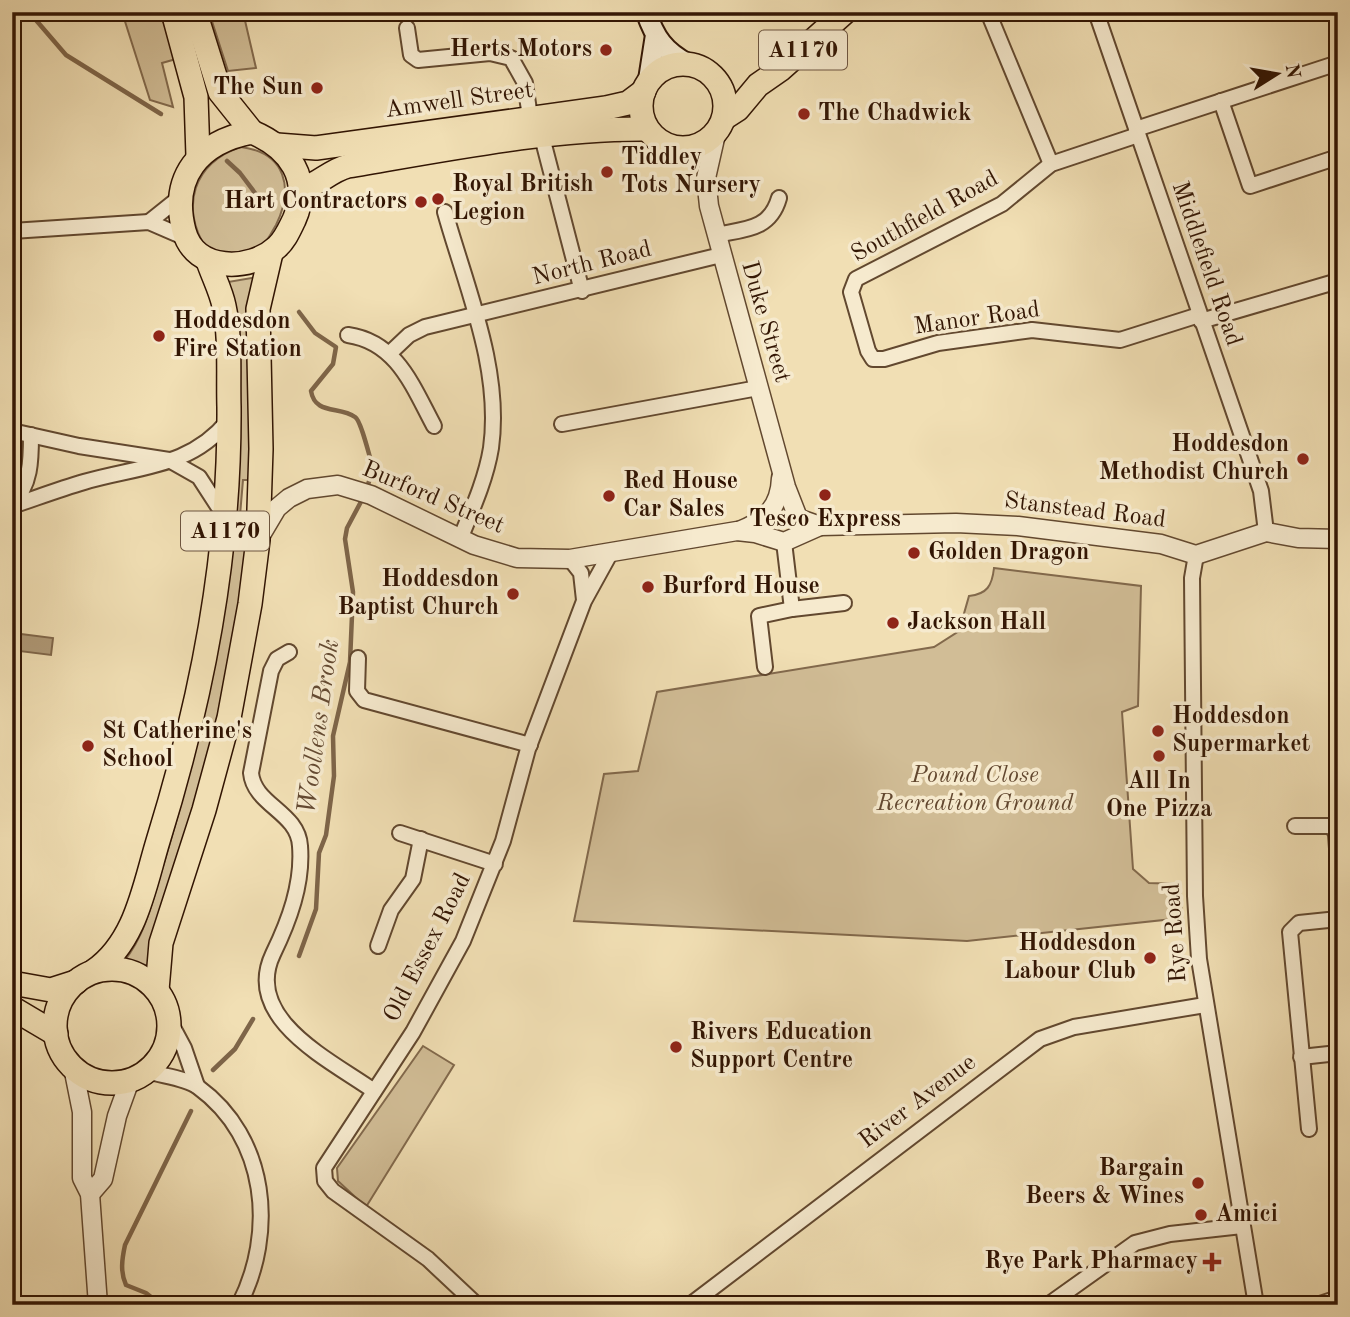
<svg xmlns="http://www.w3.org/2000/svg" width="1350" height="1317" font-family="'Old Standard TT',serif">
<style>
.green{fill:#d1bd96;stroke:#82694c;stroke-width:2}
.water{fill:#b09a78;stroke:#7e6549;stroke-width:2}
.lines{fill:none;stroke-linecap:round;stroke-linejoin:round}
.stream{stroke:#7e6549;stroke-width:4.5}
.minor-casing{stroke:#62482f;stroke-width:18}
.tertiary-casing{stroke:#62482f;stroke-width:21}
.secondary-casing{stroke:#321503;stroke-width:23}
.primary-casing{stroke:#321503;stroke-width:26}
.minor{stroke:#f6eace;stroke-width:14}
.tertiary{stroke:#f6eace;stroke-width:18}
.secondary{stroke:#f6eace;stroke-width:19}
.primary{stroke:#f1dfb4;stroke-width:23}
.poi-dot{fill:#8f2418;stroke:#f6eace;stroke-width:2.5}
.labels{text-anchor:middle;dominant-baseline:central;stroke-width:7;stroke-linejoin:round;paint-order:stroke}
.shield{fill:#f6eace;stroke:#6d5540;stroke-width:2}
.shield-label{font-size:23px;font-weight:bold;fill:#321503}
.poi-label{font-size:24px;font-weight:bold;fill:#321503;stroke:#f6eace;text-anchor:start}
.street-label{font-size:24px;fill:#321503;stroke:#f6eace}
.park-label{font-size:24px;font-style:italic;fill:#62472f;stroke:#f6eace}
.water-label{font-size:26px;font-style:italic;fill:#644a32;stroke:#f6eace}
</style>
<rect width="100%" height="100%" fill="#f1dfb4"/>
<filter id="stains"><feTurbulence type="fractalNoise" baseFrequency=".00286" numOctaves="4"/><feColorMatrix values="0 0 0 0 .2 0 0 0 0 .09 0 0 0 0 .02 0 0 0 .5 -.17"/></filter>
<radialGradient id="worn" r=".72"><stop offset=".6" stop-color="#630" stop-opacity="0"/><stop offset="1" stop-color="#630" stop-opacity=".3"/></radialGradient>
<g class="green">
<path d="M 122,12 L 160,12 L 176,59 L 162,63 L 173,107 L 150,100 Z"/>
<path d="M 209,12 L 243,12 L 256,68 L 228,71 Z"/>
<path d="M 241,147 C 286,153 294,188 276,225 C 272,231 269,239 264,243 C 257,249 248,252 240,257 L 206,248 C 180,208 193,162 241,147 Z"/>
<path d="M 257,277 L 252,480 L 243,480 L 239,527 L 234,527 L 235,311 L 228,282 Z"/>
<path d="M 234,540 L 248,541 C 236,646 212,747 184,849 C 174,885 149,930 148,966 L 124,961 C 146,935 154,895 164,863 C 198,753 217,654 234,540 Z"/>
<path d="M 994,568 L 1141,586 L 1138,706 L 1122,712 L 1133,869 L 1149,883 L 1180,884 L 1182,918 L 967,941 L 574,921 L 604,774 L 638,771 L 657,692 L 934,647 L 959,631 L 969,596 C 987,594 992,586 994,568 Z"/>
<path d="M 423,1046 L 454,1065 L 366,1207 L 338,1181 L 337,1168 Z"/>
</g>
<path class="water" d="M 21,634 L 53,638 L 51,655 L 19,651 Z"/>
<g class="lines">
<g class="stream">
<path d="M 29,12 L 66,55 L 161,114"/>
<path d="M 227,161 L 240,173 L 258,197"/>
<path d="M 299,312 L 315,333 L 336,347 L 333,364 L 311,391 C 315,415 339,406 355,417 C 361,420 370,459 373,468 L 367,488"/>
<path d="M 299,956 L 316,909 L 319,853 L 326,835 L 334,776 L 333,736 L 350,662 L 353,592 L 345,539 L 347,528 L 364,496"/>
<path d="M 213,1070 L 235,1049 L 253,1019"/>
<path d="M 161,1305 L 146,1293 L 126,1285 C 120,1272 122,1259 125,1245 L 191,1111"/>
</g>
<g class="minor-casing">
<g id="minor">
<path d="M 988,12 L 1051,164"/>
<path d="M 1096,12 L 1261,491 L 1266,532"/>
<path d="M 407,28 L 411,55 L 418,60 L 490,53 L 511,58 L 525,83 L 530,117"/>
<path d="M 1221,101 L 1250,186 L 1338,157"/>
<path d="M 1136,129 L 1338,63"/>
<path d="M 1138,135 L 1051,164 L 1002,204 L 856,279 L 851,292 L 868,351 L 873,359 L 884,359 L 938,343 L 1032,330 L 1120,340 L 1199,315"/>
<path d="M 542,137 L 582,291"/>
<path d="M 445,212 C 466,287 502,369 491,448 C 486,479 472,510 460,539"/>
<path d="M 149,222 L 179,198"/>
<path d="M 12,231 L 149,222 L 186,238"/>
<path d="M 716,235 C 745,229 770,230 779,198"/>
<path d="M 1201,321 L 1338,281"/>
<path d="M 348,335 C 397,342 413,387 434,426"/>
<path d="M 390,353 L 409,335 L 425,327 L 721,255"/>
<path d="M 562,424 L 758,388"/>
<path d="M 12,431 L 79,446 L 169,460 L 199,477 L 223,514"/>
<path d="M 12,504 C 31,485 31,460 31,435"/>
<path d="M 12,506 C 36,498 60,489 84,482 C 138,466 190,468 228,421"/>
<path d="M 784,542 L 792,609 L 844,603"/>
<path d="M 1196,555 L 1192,578 L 1195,896 L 1199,959 L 1256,1305"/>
<path d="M 570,559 L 581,573 L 584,600"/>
<path d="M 289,652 L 277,659 L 271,671 L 251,773 C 254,805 298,812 300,846 C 303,884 289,921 273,954 C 242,1019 332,1061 374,1091"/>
<path d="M 358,658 L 357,691 L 364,700 L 530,745"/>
<path d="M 765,667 L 759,616 L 792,609"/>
<path d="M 1295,826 L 1332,826 L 1336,834 L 1338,863"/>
<path d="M 400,833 L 495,864"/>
<path d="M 378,946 L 391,910 L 413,879 L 421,839"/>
<path d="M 169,1020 L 184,1048 L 197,1086"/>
<path d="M 1301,1057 L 1338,1053"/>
<path d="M 147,1071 C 162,1076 186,1078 198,1087 C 268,1138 276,1233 239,1305"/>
<path d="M 1309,1129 L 1290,932 L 1299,923 L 1338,919"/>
<path d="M 477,1305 L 428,1259 L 333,1191 L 325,1181 L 324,1168 L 413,1032 L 463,941 L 503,841 L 528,749 L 584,601 L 611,552"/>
<path d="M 690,1305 L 1040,1039 L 1074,1027 L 1205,1005"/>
<path d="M 1048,1305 L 1135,1243 L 1170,1234 L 1242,1226"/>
<path d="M 1317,1305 L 1338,1298"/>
</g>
</g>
<g class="tertiary-casing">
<g id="tertiary">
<path d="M 716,134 L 706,178 L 709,206 L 786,487 L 802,528"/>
<path d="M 800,519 L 820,526 L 956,523 L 1018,526 L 1161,544 L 1196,555 L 1266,532 L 1298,538 L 1338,539"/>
<path d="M 739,531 C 765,521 780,507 781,478"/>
<path d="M 258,540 L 277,508 L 289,498 L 307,489 L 338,485 L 371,495 L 474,545 L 517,558 L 570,559 L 737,531 L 755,533 L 784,542 L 820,526"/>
<path d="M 73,1067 L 82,1112 L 82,1178 L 90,1194 L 98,1305"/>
<path d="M 90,1194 L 103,1179 L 117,1116 L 130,1080"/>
</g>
</g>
<g class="secondary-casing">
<g id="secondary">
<path d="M 646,12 C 655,38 664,51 688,64"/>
<path d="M 648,83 L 655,38"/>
</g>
</g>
<g class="primary-casing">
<g id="primary">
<path d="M 173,12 L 196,97 L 198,156"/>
<path d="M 195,12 L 220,92 L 252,132"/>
<circle cx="683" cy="106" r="42"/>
<path d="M 724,118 L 738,109 L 758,85 L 781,69 L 845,12"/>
<path d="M 252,132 C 290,148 312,179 294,220 C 289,230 285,240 277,247 C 250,272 195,272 184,231 C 170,177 199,142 252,132 Z"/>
<path d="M 277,145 L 316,148 L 606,108 L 628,103 L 644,91"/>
<path d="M 301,189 C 319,185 329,171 348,166 C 443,150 551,128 647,129"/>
<circle cx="112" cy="1026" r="57"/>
<path d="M 94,971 C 136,942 144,887 158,841 C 202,699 230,556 229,407 C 228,374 231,338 224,306 C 221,291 213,276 208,261"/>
<path d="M 12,983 L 51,990 L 76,982"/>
<path d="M 157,990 L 161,943 L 204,810 L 229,718 L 250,604 L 258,540 L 261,449 L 258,309 L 271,253"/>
<path d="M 12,1008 L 56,1034"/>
</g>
</g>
<use href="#minor" class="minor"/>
<use href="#tertiary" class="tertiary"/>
<use href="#secondary" class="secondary"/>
<use href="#primary" class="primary"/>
</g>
<g class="poi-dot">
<circle cx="606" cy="50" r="7"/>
<circle cx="317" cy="88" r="7"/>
<circle cx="804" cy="114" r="7"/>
<circle cx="607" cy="172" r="7"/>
<circle cx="438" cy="199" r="7"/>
<circle cx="421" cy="202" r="7"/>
<circle cx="159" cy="336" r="7"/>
<circle cx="1303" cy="459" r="7"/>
<circle cx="825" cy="495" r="7"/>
<circle cx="609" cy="496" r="7"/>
<circle cx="914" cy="553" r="7"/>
<circle cx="648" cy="587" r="7"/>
<circle cx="513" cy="594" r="7"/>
<circle cx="893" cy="623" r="7"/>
<circle cx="1158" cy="731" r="7"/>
<circle cx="88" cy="746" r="7"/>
<circle cx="1159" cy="756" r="7"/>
<circle cx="1150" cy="958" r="7"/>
<circle cx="676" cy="1047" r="7"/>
<circle cx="1198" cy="1183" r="7"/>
<circle cx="1201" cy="1215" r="7"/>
<path d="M1208.5 1251.5h7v7h7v7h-7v7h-7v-7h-7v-7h7z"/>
</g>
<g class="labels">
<g class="shield">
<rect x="759" y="30.5" width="88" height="39" rx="5"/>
<rect x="181" y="511.5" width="88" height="39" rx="5"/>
</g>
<g class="shield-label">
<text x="803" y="50">A1170</text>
<text x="225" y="531">A1170</text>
</g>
<g class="poi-label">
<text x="592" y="50" text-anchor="end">Herts Motors</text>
<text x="303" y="88" text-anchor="end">The Sun</text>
<text x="818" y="114">The Chadwick</text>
<text x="621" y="158">Tiddley<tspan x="621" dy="28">Tots Nursery</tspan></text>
<text x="452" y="185">Royal British<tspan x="452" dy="28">Legion</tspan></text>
<text x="407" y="202" text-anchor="end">Hart Contractors</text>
<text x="173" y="322">Hoddesdon<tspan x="173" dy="28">Fire Station</tspan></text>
<text x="1289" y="445" text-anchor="end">Hoddesdon<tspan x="1289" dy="28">Methodist Church</tspan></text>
<text x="623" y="482">Red House<tspan x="623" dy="28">Car Sales</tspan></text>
<text x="825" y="520" text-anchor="middle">Tesco Express</text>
<text x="928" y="553">Golden Dragon</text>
<text x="499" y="580" text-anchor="end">Hoddesdon<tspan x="499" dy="28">Baptist Church</tspan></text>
<text x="662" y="587">Burford House</text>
<text x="907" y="623">Jackson Hall</text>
<text x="1172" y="717">Hoddesdon<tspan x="1172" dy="28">Supermarket</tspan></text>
<text x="102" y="732">St Catherine's<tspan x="102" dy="28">School</tspan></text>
<text x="1159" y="782" text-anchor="middle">All In<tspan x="1159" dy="28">One Pizza</tspan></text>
<text x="1136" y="944" text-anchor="end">Hoddesdon<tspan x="1136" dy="28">Labour Club</tspan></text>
<text x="690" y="1033">Rivers Education<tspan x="690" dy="28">Support Centre</tspan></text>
<text x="1184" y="1169" text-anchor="end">Bargain<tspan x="1184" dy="28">Beers &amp; Wines</tspan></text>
<text x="1215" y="1215">Amici</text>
<text x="1198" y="1262" text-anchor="end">Rye Park Pharmacy</text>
</g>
<g class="street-label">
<text transform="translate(459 101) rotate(-8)">Amwell Street</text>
<text transform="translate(925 217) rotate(-29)">Southfield Road</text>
<text transform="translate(592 264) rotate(-14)">North Road</text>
<text transform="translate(1206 264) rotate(71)">Middlefield Road</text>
<text transform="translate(977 319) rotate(-8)">Manor Road</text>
<text transform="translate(765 322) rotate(74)">Duke Street</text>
<text transform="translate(433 498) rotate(23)">Burford Street</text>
<text transform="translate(1085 511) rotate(7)">Stanstead Road</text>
<text transform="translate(1176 933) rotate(-94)">Rye Road</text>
<text transform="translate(428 948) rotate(-63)">Old Essex Road</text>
<text transform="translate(918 1102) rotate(-37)">River Avenue</text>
</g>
<g class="park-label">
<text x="975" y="776">Pound Close<tspan x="975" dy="28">Recreation Ground</tspan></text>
</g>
<g class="water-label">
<text transform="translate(319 727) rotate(-82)">Woollens Brook</text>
</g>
</g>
<rect width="1350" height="1317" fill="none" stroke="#f1dfb4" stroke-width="42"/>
<rect x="14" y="14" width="1322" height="1289" fill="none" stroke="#321503" stroke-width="3.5"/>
<rect x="21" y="21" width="1308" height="1275" fill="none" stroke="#321503" stroke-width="2"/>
<g transform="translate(1277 74) rotate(79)" stroke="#f6eace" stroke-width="5" paint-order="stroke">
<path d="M0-5L12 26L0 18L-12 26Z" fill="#321503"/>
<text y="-10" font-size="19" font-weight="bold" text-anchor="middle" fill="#321503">N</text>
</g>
<rect width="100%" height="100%" filter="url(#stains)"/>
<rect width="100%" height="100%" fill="url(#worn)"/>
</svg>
